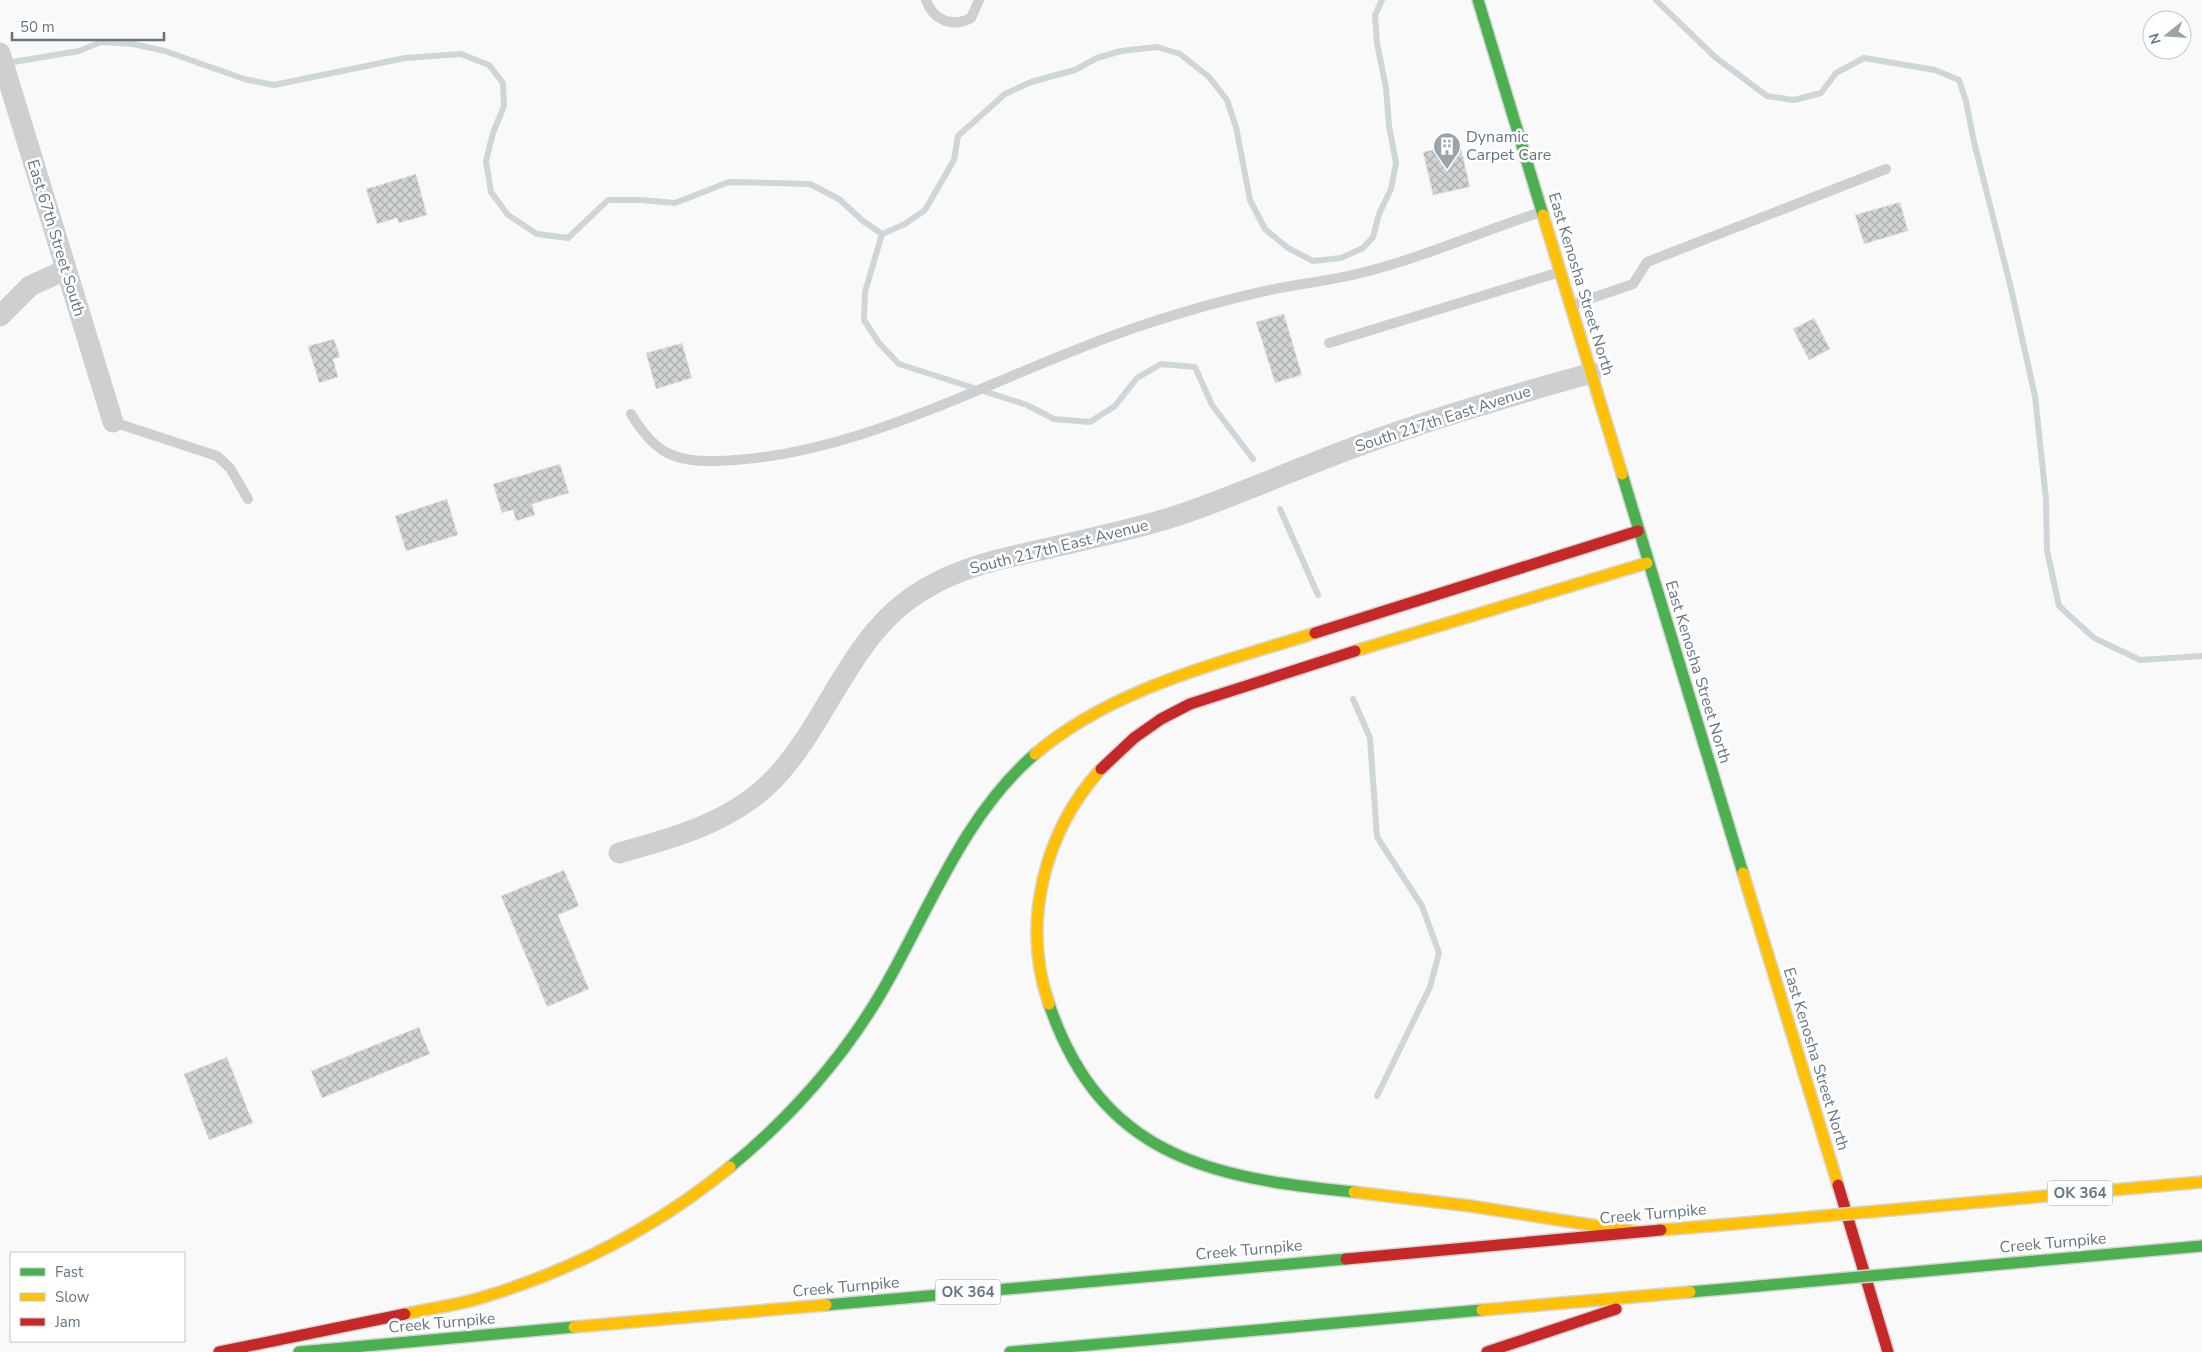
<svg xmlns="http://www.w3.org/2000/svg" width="2202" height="1352" font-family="'Nunito Sans',sans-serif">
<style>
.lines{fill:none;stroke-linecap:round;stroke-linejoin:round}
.stream{stroke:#ced6d9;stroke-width:6}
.building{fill:url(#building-cross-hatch);stroke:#e8e8e8}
.fast-casing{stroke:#d5d6d7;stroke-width:14}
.slow-casing{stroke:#d5d6d7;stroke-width:14}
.jam-casing{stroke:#d5d6d7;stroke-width:14}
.lane{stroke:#cecfd0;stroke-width:10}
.street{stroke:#cecfd0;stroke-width:21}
.fast{stroke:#4caf50;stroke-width:11}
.slow{stroke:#ffc107;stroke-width:11}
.jam{stroke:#c62828;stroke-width:11}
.fast-bridge-casing{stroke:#d5d6d6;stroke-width:14;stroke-linecap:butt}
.slow-bridge-casing{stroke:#d5d6d6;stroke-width:14;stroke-linecap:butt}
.fast-bridge{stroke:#4caf50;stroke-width:11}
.slow-bridge{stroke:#ffc107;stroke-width:11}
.labels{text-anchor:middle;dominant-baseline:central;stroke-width:5;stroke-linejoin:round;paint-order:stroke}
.shield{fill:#fff;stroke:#939fa8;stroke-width:1}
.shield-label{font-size:15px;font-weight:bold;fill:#657683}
.poi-label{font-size:16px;fill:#657683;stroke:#fff;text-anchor:start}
.street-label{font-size:16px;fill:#657683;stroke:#fff}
</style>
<defs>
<pattern id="building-cross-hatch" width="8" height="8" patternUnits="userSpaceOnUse" patternTransform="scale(1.25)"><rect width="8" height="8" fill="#d0d2d3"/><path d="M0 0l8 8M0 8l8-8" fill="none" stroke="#acafb1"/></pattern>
</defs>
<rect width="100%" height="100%" fill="#f9f9f9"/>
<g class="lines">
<g class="stream">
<path d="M 1656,0 L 1715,57 L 1767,96 L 1794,100 L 1821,93 L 1836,73 L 1864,58 L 1935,70 L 1959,80 L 1966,101 L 1974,142 L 2010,284 L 2035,396 L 2046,499 L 2047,550 L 2059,606 L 2094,638 L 2140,660 L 2202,656"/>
<path d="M 7,63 L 79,51 L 101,42 L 133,44 L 165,51 L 244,79 L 274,85 L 405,58 L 461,54 L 489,65 L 503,83 L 504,106 L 493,133 L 486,161 L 491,192 L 508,215 L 537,234 L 568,238 L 608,200 L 641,200 L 675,203 L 729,182 L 810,184 L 839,199 L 863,221 L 882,234"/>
<path d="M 1253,459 L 1212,405 L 1195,367 L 1161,364 L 1137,378 L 1115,406 L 1090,422 L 1054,419 L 1027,405 L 899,364 L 879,343 L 864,320 L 865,292 L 882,234 L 905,224 L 925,210 L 954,160 L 958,136 L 1005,94 L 1031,82 L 1075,70 L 1097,58 L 1121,51 L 1157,47 L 1180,54 L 1209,77 L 1227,100 L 1236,127 L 1250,200 L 1265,229 L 1288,248 L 1313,261 L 1341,258 L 1363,248 L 1373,237 L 1379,214 L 1391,189 L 1396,163 L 1389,126 L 1386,88 L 1377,43 L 1375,15 L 1382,0"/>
<path d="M 1280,509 L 1318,595"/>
<path d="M 1353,699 L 1370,738 L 1377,837 L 1422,906 L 1439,953 L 1430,987 L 1377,1096"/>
</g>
</g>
<g class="building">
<path d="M 1460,144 L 1470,187 L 1433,195 L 1423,152 Z"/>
<path d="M 416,174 L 427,215 L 399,223 L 397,218 L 377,224 L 366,189 Z"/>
<path d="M 1900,202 L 1908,231 L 1864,244 L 1855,215 Z"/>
<path d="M 1284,314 L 1302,375 L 1275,383 L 1256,322 Z"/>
<path d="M 1814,318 L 1830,349 L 1809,360 L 1793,329 Z"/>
<path d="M 334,339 L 340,357 L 333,359 L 338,377 L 319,383 L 308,346 Z"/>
<path d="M 682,343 L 692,378 L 656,389 L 646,353 Z"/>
<path d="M 560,464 L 569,493 L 532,504 L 535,515 L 516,521 L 513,510 L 502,513 L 493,484 Z"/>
<path d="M 447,499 L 458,535 L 406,551 L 395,516 Z"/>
<path d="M 564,870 L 579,906 L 558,915 L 589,989 L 547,1007 L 501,896 Z"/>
<path d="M 419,1027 L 430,1054 L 322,1098 L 311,1071 Z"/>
<path d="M 227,1057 L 253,1123 L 209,1140 L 184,1074 Z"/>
</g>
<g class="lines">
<g class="fast-casing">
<g id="fast">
<path d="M 1478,0 L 1543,215"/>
<path d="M 1622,474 L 1743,873"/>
<path d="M 1049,1004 C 1101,1157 1211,1178 1354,1192"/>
<path d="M 730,1167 C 790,1118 845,1056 884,988 C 930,908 964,815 1035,754"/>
<path d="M 1980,1266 L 2202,1246"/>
<path d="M 1690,1292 L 1759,1286"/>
<path d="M 826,1305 L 1346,1259"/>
<path d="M 299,1352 L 574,1327"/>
<path d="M 1010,1352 L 1482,1310"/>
</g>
</g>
<g class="slow-casing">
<g id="slow">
<path d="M 1543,215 L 1622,474"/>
<path d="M 1355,651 L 1647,563"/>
<path d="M 1035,754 C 1114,687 1218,664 1315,633"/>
<path d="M 1743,873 L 1838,1185"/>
<path d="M 1049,1004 C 1021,923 1044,832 1101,769"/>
<path d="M 1354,1192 L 1470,1206 L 1636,1232"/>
<path d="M 1958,1204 L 2202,1182"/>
<path d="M 1661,1230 L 1733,1224"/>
<path d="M 1482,1310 L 1690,1292"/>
<path d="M 405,1314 C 432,1308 460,1305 487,1296 C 575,1269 658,1226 730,1167"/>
<path d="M 574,1327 L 826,1305"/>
</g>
</g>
<g class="jam-casing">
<g id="jam">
<path d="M 1315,633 L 1638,531"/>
<path d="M 1101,769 L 1134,738 L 1161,719 L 1190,704 L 1355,651"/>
<path d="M 1838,1185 L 1888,1352"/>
<path d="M 1346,1259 L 1661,1230"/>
<path d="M 219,1352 L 405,1314"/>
<path d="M 1487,1352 L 1616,1309"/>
</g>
</g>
<g class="lane">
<path d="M 926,0 C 933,20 952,28 971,18 L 979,0"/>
<path d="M 1572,305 L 1633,284 L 1647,262 L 1886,169"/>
<path d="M 1329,343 L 1560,272"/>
<path d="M 631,414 C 653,450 671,462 714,461 C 860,459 1005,370 1143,325 C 1182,312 1224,300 1265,291 C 1297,284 1329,281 1361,273 C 1422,258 1480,232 1541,212"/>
<path d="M 113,422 L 217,456 L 230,468 L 248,499"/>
</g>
<g class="street">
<path d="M 0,53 L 113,422"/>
<path d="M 0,316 L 30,286 L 65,270"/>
<path d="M 619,853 C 674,838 733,822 774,779 C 830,720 850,633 923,590 C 960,567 1003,558 1045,549 C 1091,538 1137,529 1182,514 C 1244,493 1304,465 1366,443 C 1440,416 1516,394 1592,373"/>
</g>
<use href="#fast" class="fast"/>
<use href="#slow" class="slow"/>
<use href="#jam" class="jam"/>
<g class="fast-bridge-casing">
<path id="fast-bridge" d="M 1759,1286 L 1980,1266"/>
</g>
<g class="slow-bridge-casing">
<path id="slow-bridge" d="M 1733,1224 L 1958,1204"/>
</g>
<use href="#fast-bridge" class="fast-bridge"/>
<use href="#slow-bridge" class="slow-bridge"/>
</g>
<defs>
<g id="building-pin" transform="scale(1.4375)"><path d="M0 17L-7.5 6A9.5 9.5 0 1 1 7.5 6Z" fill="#99a4ac" stroke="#fff"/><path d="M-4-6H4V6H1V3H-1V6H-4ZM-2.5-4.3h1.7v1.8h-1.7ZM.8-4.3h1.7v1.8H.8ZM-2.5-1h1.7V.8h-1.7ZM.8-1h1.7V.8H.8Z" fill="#fff"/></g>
</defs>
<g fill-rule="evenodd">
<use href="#building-pin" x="1447" y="146"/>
</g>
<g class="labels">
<g class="shield">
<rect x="2047.5" y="1180.5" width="65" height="25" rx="4"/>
<rect x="935.5" y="1279.5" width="65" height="25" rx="4"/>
</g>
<g class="shield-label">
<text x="2080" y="1193">OK 364</text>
<text x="968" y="1292">OK 364</text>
</g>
<g class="poi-label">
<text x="1466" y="137">Dynamic<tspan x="1466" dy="18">Carpet Care</tspan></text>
</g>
<g class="street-label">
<text transform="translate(56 238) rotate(73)">East 67th Street South</text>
<text transform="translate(1581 284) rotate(73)">East Kenosha Street North</text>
<text transform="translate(1443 419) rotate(-18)">South 217th East Avenue</text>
<text transform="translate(1059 547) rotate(-14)">South 217th East Avenue</text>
<text transform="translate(1698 672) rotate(73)">East Kenosha Street North</text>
<text transform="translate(1816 1059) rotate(73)">East Kenosha Street North</text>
<text transform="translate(1653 1214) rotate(-5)">Creek Turnpike</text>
<text transform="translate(2053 1243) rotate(-5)">Creek Turnpike</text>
<text transform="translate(1249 1250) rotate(-5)">Creek Turnpike</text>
<text transform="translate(846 1287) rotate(-5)">Creek Turnpike</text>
<text transform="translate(442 1323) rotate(-5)">Creek Turnpike</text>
</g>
</g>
<rect x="10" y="1252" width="175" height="90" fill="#ffffff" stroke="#c1c8cd"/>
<rect x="20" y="1268" width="25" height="8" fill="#4caf50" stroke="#c1c8cd"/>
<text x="55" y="1277" font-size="15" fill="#657683">Fast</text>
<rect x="20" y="1293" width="25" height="8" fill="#ffc107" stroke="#c1c8cd"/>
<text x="55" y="1302" font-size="15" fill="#657683">Slow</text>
<rect x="20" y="1318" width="25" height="8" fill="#c62828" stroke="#c1c8cd"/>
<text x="55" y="1327" font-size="15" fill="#657683">Jam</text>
<g transform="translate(2167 35) rotate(253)"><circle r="24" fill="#ffffff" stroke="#c1c8cd"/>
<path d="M0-4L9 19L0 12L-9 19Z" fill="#99a4ac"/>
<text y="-8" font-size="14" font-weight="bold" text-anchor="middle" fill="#657683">N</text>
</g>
<path d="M12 32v8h152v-8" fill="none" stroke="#657683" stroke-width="2.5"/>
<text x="20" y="32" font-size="15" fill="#657683" stroke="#ffffff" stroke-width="4" paint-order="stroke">50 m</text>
</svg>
